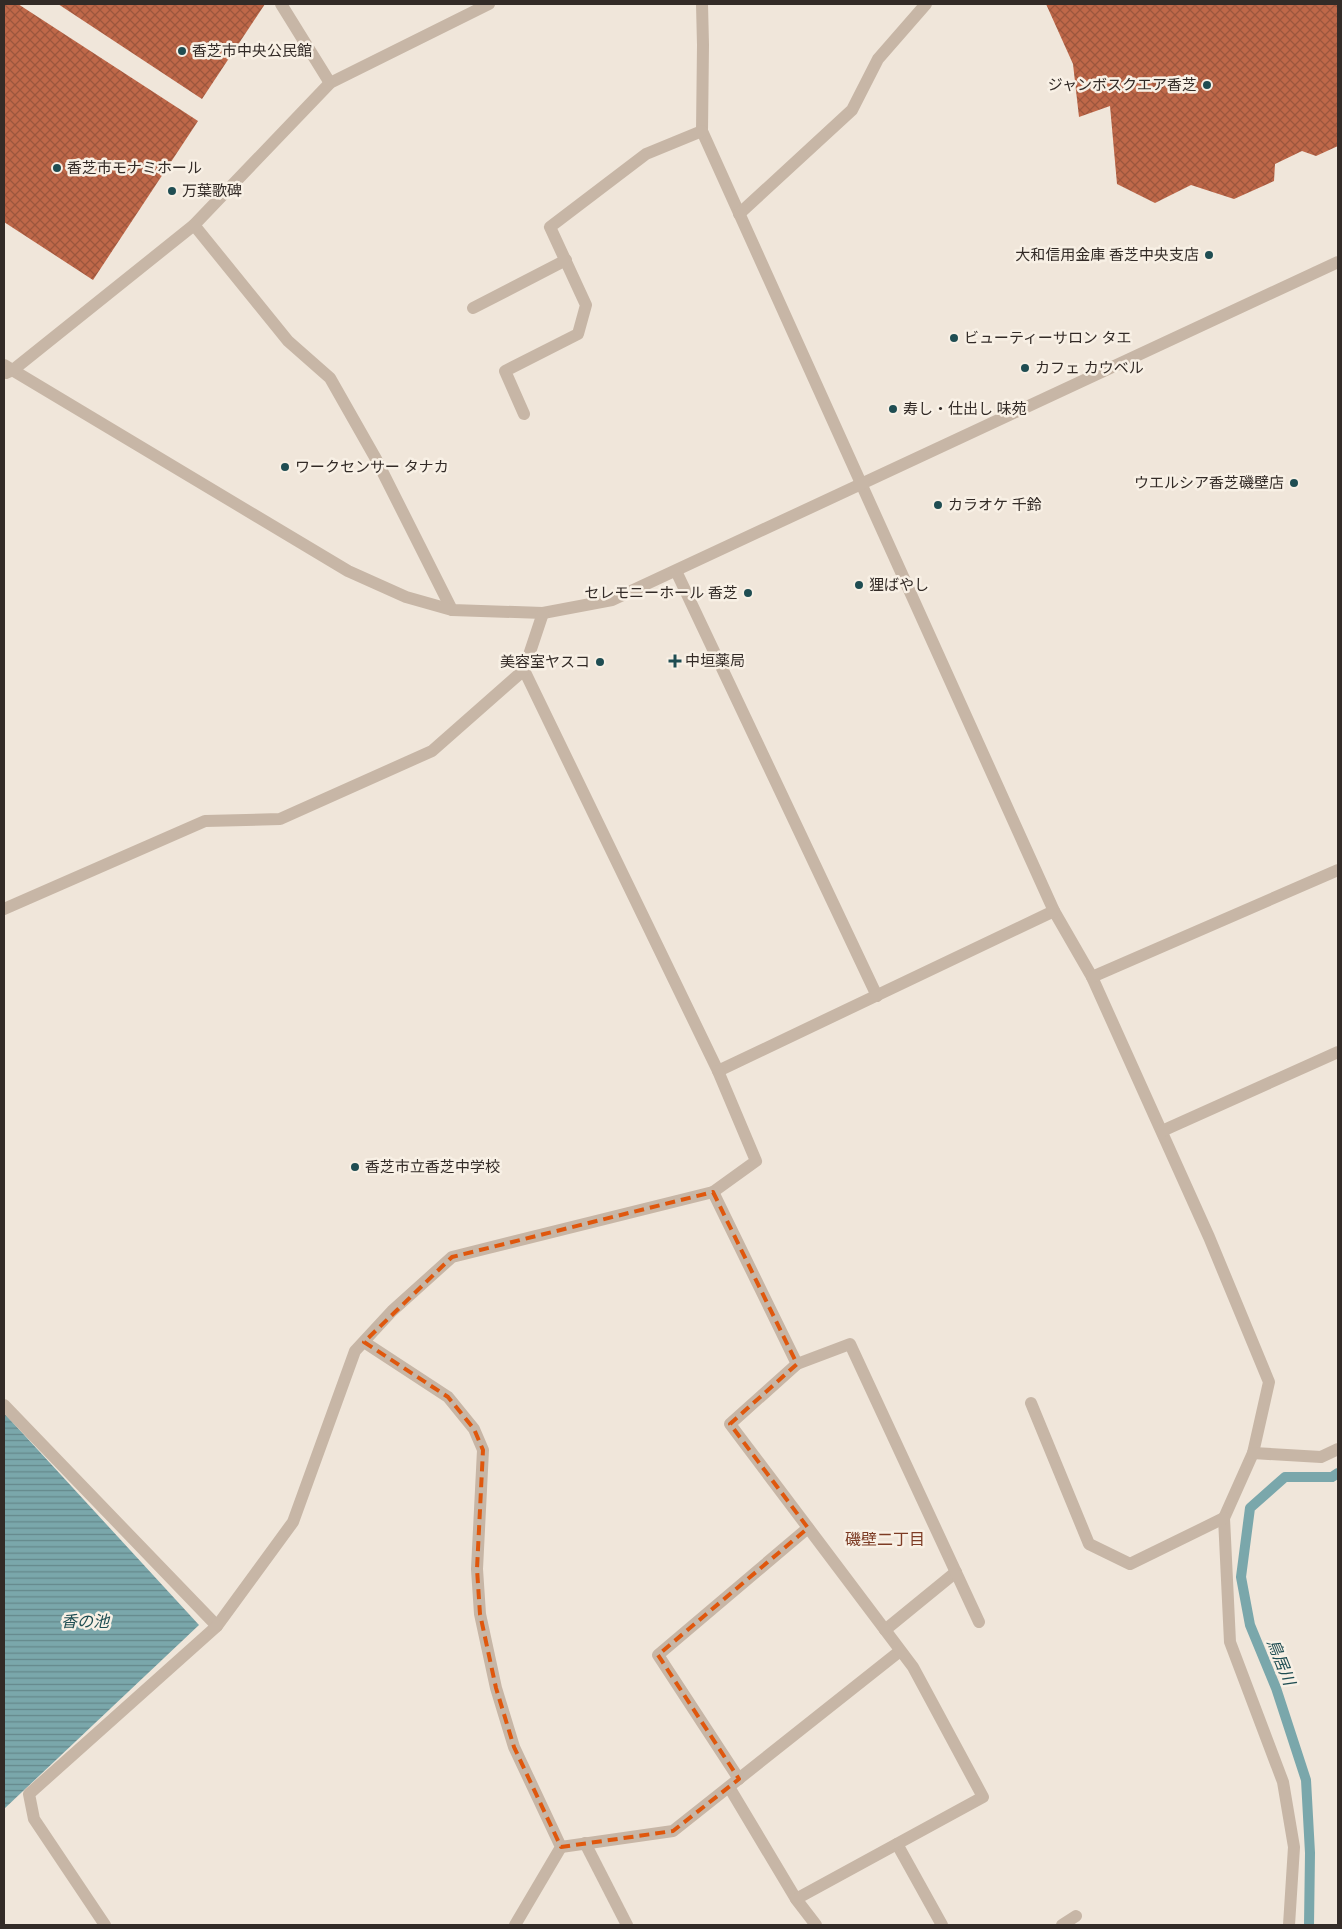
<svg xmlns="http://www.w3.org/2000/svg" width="1342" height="1929" font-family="Figtree,'Noto Sans JP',sans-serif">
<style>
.water{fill:url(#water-rules)}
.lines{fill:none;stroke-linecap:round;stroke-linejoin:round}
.stream{stroke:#7aa7ab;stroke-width:10}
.building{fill:url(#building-cross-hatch)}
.minor{stroke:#c7b6a6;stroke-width:12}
.marked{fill:none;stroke:#df570d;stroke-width:4;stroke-dasharray:10 6;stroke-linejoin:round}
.poi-dot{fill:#1f4d52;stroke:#f8f0e5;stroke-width:2}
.labels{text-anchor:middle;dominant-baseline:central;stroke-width:5;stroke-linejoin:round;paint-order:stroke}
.poi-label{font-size:15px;fill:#332b27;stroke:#f8f0e5;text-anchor:start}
.neighbourhood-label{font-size:16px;fill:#7d3c25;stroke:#f8f0e5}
.water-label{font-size:16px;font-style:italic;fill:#1f4d52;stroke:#f8f0e5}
</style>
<defs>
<pattern id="water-rules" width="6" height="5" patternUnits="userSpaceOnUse" patternTransform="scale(1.25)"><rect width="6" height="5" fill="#7aa7ab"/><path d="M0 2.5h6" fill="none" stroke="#65888b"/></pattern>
<pattern id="building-cross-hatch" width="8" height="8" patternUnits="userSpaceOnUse" patternTransform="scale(1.25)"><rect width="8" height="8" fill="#bf6849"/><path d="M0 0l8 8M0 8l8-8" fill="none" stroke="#9c563d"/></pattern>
</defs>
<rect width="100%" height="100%" fill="#f0e6da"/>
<path class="water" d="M 4,1413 L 199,1625 L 4,1809 Z"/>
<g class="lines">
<path class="stream" d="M 1309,1925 L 1310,1853 L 1306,1780 L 1276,1688 L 1250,1625 L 1241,1577 L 1250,1508 L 1285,1477 L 1332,1477 L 1338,1473"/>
</g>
<g class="building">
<path d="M 4,4 L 18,4 L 198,121 L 93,280 L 4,222 Z"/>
<path d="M 58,4 L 265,4 L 202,99 Z"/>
<path d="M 1046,4 L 1338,4 L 1338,146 L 1316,156 L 1302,151 L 1275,164 L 1274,181 L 1234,199 L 1191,185 L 1155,203 L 1117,184 L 1110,106 L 1079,117 L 1073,64 Z"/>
</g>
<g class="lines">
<g class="minor">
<path d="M 281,4 L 330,83"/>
<path d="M 702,4 L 703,45 L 702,131 L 1054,911 L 1092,977 L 1209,1237 L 1269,1382 L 1253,1453 L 1224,1518 L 1230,1642 L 1283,1782 L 1294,1847 L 1289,1925"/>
<path d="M 739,214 L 852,110 L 878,59 L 926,4"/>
<path d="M 194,225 L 288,341 L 330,378 L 376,459 L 452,610"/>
<path d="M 473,308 L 566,260"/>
<path d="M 4,365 L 348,571 L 406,597 L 452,610 L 543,613 L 612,600 L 1338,262"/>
<path d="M 6,373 L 13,370 L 194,225 L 330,83 L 489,4"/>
<path d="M 524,414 L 505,371 L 578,334 L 586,305 L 550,227 L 646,154 L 702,131"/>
<path d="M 676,571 L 877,996"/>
<path d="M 524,670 L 718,1071 L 1054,911"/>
<path d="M 4,909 L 205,821 L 280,819 L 432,751 L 524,670 L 543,613"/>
<path d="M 1092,977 L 1338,870"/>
<path d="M 1162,1131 L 1338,1052"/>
<path d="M 713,1192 L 756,1161 L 718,1071"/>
<path d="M 364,1342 L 448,1397 L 474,1429 L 483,1450 L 477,1569 L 480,1614 L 496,1688 L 514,1747 L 561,1847 L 515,1925"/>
<path d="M 1031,1403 L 1089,1544 L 1130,1564 L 1224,1518"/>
<path d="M 4,1405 L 217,1626"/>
<path d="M 1253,1453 L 1321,1457 L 1338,1449"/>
<path d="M 885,1630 L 956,1572"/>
<path d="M 739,1779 L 658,1655 L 808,1528"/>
<path d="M 729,1787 L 796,1899 L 816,1925"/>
<path d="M 585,1843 L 627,1925"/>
<path d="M 897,1844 L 942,1925"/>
<path d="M 561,1847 L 673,1831 L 900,1651"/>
<path d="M 796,1899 L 983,1797 L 913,1667 L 730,1424 L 797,1364"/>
<path d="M 105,1925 L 34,1819 L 29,1794 L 217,1626 L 293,1522 L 355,1351 L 392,1311 L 452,1257 L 713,1192 L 797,1364 L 850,1344 L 979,1622"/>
<path d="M 1062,1925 L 1076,1916"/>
</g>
</g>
<path class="marked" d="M 713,1192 L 797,1364 L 730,1424 L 808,1528 L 658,1655 L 739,1779 L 673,1831 L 561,1847 L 514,1747 L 496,1688 L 480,1614 L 477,1569 L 483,1450 L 474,1429 L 448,1397 L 364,1342 L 452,1257 Z"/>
<g class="poi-dot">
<circle cx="182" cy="51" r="5"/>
<circle cx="1207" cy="85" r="5"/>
<circle cx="57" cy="168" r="5"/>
<circle cx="172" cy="191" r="5"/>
<circle cx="1209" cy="255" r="5"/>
<circle cx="954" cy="338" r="5"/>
<circle cx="1025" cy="368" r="5"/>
<circle cx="893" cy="409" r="5"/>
<circle cx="285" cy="467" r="5"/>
<circle cx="1294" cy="483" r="5"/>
<circle cx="938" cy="505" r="5"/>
<circle cx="859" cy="585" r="5"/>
<circle cx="748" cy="593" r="5"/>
<path d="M672.5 653.5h5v5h5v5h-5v5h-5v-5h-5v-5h5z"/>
<circle cx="600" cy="662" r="5"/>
<circle cx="355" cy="1167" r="5"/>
</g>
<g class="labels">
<g class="poi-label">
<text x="192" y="51">香芝市中央公民館</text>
<text x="1197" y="85" text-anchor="end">ジャンボスクエア香芝</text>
<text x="67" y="168">香芝市モナミホール</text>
<text x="182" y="191">万葉歌碑</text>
<text x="1199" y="255" text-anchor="end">大和信用金庫 香芝中央支店</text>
<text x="964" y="338">ビューティーサロン タエ</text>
<text x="1035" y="368">カフェ カウベル</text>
<text x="903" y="409">寿し・仕出し 味苑</text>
<text x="295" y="467">ワークセンサー タナカ</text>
<text x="1284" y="483" text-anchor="end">ウエルシア香芝磯壁店</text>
<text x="948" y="505">カラオケ 千鈴</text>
<text x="869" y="585">狸ばやし</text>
<text x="738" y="593" text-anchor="end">セレモニーホール 香芝</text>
<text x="685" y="661">中垣薬局</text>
<text x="590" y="662" text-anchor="end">美容室ヤスコ</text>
<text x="365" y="1167">香芝市立香芝中学校</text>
</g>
<g class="neighbourhood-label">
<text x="885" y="1539">磯壁二丁目</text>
</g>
<g class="water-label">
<text x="85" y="1621">香の池</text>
<text transform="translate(1281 1662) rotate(68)">鳥居川</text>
</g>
</g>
<rect width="1342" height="1929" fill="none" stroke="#332b27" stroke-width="10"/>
</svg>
